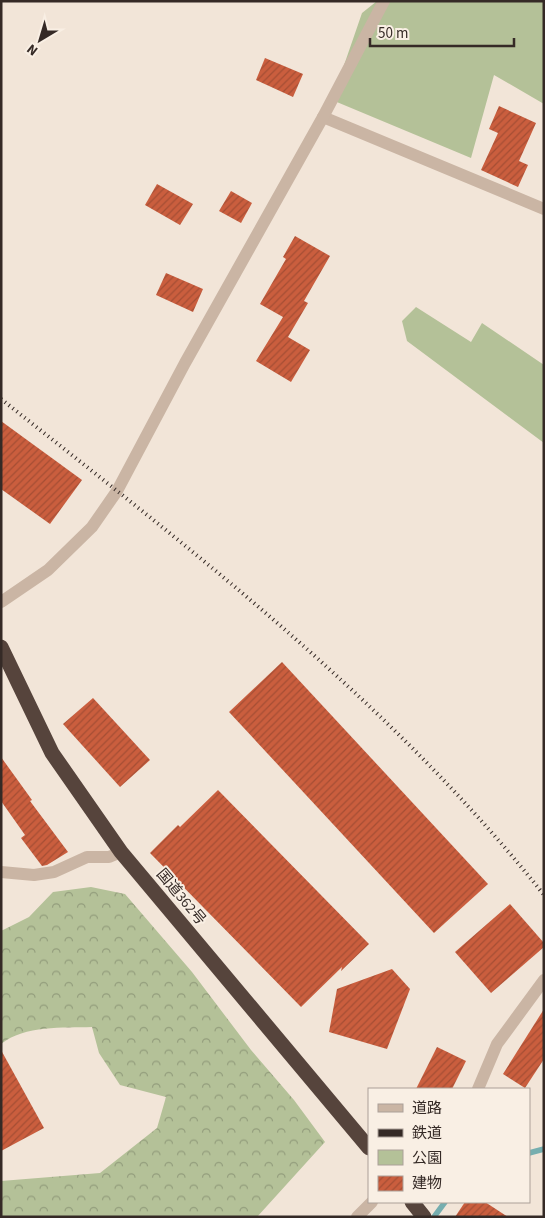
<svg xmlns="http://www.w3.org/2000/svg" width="545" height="1218" font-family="'Source Sans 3','Noto Sans JP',sans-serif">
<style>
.green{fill:#b4c198}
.forest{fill:url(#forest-crowns)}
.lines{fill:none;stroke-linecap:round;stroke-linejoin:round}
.stream{stroke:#76aeaf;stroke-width:5.5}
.building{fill:url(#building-hatch)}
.minor{stroke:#cab5a4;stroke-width:12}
.highway{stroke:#56443c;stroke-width:15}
.rail{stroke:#352a26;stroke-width:4;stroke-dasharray:1 4;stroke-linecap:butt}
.labels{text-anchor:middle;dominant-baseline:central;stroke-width:4;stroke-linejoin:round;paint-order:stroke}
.street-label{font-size:15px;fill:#352a26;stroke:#f9efe4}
</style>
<defs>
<pattern id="forest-crowns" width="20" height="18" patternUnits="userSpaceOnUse" patternTransform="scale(1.25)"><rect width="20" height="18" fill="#b4c198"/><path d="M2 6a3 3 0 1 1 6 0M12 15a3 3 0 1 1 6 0" fill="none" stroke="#939d7c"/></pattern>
<pattern id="building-hatch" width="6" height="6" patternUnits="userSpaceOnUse" patternTransform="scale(1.25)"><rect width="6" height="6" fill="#ca5e3e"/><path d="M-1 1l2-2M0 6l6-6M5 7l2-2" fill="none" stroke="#a54e34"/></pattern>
</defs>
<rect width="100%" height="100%" fill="#f2e5d8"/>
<g class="green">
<path d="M 377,1 L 544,1 L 544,104 L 494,75 L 471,158 L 332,100 L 362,13 Z"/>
<path d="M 416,307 L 471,342 L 482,323 L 544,365 L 544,443 L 407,341 L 402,321 Z"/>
</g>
<path class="forest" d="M 91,887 L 125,894 L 192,972 L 251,1050 L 294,1100 L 325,1142 L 257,1217 L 1,1217 L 1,1181 L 100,1173 L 157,1128 L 166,1097 L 120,1085 L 99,1053 L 92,1027 C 63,1028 25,1025 1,1044 L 1,931 L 29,917 L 53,892 Z"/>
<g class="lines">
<g class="stream">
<path d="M 529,1153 L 544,1149"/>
<path d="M 434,1217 L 445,1202"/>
</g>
</g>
<g class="building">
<path d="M 265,58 L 303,74 L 293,97 L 256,80 Z"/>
<path d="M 499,106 L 536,123 L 519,161 L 528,165 L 518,187 L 481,170 L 498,133 L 489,129 Z"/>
<path d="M 157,184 L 193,204 L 180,225 L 145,205 Z"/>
<path d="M 231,191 L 252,203 L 241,223 L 219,211 Z"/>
<path d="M 295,236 L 330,256 L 304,301 L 308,303 L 288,337 L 310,350 L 291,382 L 256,361 L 283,317 L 260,304 L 286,259 L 283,257 Z"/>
<path d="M 166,273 L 203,289 L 193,312 L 156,295 Z"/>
<path d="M 1,421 L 82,480 L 50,524 L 1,489 Z"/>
<path d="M 282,662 L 488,884 L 434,933 L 229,712 Z"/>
<path d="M 93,698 L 150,760 L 120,787 L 63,724 Z"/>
<path d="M 1,757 L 32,800 L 30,801 L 68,852 L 47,865 L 42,866 L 21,838 L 25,835 L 1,801 Z"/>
<path d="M 218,790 L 369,944 L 341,971 L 342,967 L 301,1007 L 150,853 L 178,825 L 180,827 Z"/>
<path d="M 510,904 L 544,943 L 544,947 L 491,993 L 455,952 Z"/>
<path d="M 392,969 L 410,989 L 387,1049 L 329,1032 L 337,989 Z"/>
<path d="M 544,1009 L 544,1059 L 525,1088 L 503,1074 Z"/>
<path d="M 437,1047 L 466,1061 L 452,1089 L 416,1089 Z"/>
<path d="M 1,1050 L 44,1128 L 1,1151 Z"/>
<path d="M 465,1202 L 485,1202 L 508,1217 L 455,1217 Z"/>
</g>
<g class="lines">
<g class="minor">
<path d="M 323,117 L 544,209"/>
<path d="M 1,602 L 48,570 L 92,527 L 117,491 L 185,363 L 323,117 L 384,1"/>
<path d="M 1,872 L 34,875 L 54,872 L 87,857 L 109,857 L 121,852"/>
<path d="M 478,1089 L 497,1044 L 544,980"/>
<path d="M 357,1217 L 372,1202"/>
</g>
<g class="highway">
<path d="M 1,647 L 52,753 L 121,852 L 369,1148"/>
<path d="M 412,1202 L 424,1217"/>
</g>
<path class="rail" d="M 1,399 C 193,551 391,702 544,895"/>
</g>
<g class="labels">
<g class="street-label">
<text transform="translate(181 897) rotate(50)">国道362号</text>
</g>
</g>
<rect width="545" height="1218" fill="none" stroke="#352a26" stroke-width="5"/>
<rect x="368" y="1088" width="162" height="115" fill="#f9efe4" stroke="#aba098"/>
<rect x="378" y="1104" width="25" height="8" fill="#cab5a4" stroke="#aba098"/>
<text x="412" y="1113" font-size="15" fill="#352a26">道路</text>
<rect x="378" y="1129" width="25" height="8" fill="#352a26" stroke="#aba098"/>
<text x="412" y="1138" font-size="15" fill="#352a26">鉄道</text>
<rect x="378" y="1150" width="25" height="15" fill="#b4c198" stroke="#aba098"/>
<text x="412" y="1163" font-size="15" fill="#352a26">公園</text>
<rect x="378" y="1176" width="25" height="15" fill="url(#building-hatch)" stroke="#aba098"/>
<text x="412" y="1188" font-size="15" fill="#352a26">建物</text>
<g transform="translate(40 40) rotate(218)" stroke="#f9efe4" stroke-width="4" paint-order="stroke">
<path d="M0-4L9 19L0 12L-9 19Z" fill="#352a26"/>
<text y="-8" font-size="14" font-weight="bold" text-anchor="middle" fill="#352a26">N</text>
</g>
<path d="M370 38v8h144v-8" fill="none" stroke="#352a26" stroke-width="2.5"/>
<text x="378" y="38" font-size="15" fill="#352a26" stroke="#f9efe4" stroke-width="4" paint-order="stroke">50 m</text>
</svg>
